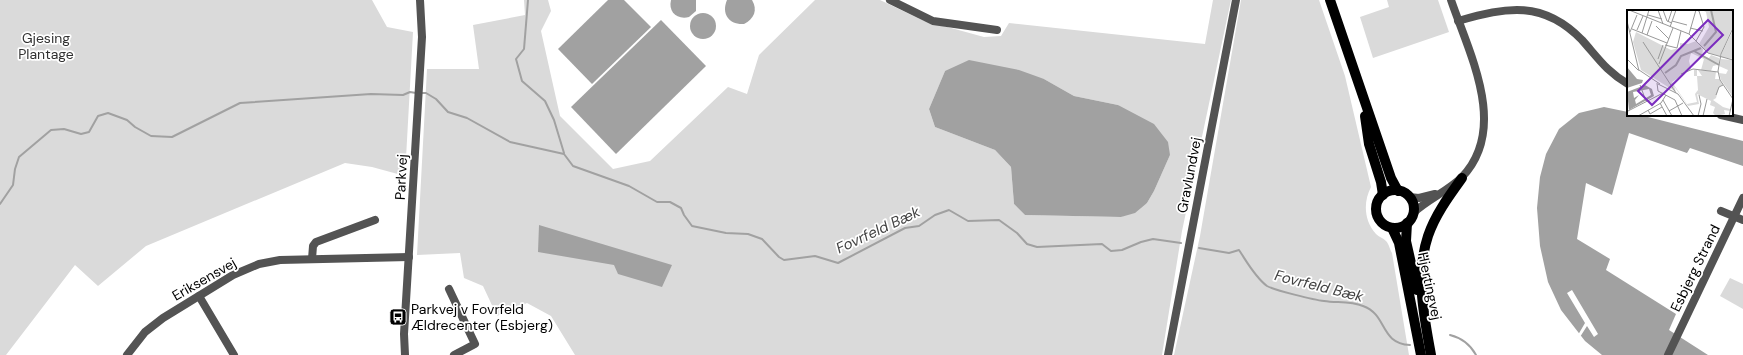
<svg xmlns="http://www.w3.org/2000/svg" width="1743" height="355" font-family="'DM Sans',sans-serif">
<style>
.green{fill:#dadada;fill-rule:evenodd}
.water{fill:#a1a1a1}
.pier{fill:#fff}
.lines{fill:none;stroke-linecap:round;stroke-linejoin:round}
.stream{stroke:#a1a1a1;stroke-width:2}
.minor{stroke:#535353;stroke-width:8}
.major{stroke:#000;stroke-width:10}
.labels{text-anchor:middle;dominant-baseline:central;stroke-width:3.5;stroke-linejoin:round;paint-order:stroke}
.park-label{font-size:14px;fill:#313131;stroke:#fff}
.street-label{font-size:14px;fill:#000;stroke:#fff}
.poi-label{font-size:14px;fill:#000;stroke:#fff;text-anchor:start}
.water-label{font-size:15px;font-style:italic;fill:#424242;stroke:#fff}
.inset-river{fill:none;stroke:#a1a1a1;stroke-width:2}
.inset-road{fill:none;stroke:#999;stroke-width:1}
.view{fill:#7b2cbf;fill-opacity:0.15;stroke:#7b2cbf;stroke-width:2}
.inset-edge{fill:none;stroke:#000;stroke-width:2}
</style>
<rect width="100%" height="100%" fill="#fff"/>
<g class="green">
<path d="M 0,0 L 372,0 L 387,27 L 413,32 L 405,176 L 372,167 L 345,163 L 146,246 L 98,286 L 75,265 L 6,355 L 0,355 Z"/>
<path d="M 524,0 L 548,0 L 551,11 L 541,31 L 560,116 L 613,169 L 650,161 L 728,87 L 747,94 L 759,55 L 815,0 L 880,0 L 922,20 L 984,37 L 1001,36 L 1009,23 L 1205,44 L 1213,0 L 1231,0 L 1182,231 L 1162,355 L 575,355 L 551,316 L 527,303 L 497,316 L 483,286 L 464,278 L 460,253 L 417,255 L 427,69 L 479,69 L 473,25 L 525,15 ZM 945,71 L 1044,79 L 1074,96 L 1118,105 L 1170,155 L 1154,191 L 1147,203 L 1121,217 L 1025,215 L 1014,204 L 1011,167 L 995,150 L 935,127 L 929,109 Z"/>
<path d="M 1241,0 L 1319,0 L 1345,76 L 1371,187 C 1363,202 1364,221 1376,234 C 1379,237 1383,238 1386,241 C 1389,244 1390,250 1392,253 L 1409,355 L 1174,355 L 1200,236 Z"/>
<path d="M 1387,0 L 1438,0 L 1449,32 L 1373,58 L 1360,17 L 1389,7 Z"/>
<path d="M 1730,278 L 1743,284 L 1743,309 L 1720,296 Z"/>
</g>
<g class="water">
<path d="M 608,0 L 624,0 L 651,27 L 592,84 L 558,49 Z"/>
<path d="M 671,0 L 696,0 L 696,11 L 689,17 C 677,20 668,12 671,0 Z"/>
<path d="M 727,0 L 752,0 C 758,10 754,19 744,24 C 729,25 721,14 727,0 Z"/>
<circle cx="703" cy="26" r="13"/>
<path d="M 661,20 L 706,66 L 616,154 L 571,107 Z"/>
<path d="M 969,60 L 1019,70 L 1044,79 L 1074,96 L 1118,105 L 1154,124 L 1168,142 L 1170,155 L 1154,191 L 1147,203 L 1135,213 L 1121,217 L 1025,215 L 1014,204 L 1011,167 L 995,150 L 935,127 L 929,109 L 945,71 Z"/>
<path d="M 1604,107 L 1628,112 L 1628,115 L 1640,115 L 1743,141 L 1743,166 L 1690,148 L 1687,153 L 1629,133 L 1612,195 L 1586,183 L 1577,239 L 1610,259 L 1606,270 L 1676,314 L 1669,330 L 1708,355 L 1602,355 L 1585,341 L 1561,310 L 1548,282 L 1540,246 L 1537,208 L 1540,177 L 1546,154 L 1559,129 L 1579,113 Z"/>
<path d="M 539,225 L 672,265 L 662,287 L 618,274 L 614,265 L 538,252 Z"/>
</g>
<path class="pier" d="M 1572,290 L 1598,334 L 1594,337 L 1587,326 L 1580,337 L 1578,335 L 1585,323 L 1567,293 Z"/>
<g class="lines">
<g class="stream">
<path d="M 528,0 L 524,49 L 516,59 L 522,81 L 545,101 L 554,120 L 564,153"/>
<path d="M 421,93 L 426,93 L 436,99 L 448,112 L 467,118 L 510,142 L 564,154 L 573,166 L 629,186 L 657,202 L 670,202 L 681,208 L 684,215 L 692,226 L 726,233 L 748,234 L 762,239 L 779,257 L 784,260 L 815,256 L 838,263 L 905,228 L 919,226 L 935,215 L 949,210 L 968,221 L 999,220 L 1017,233 L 1027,244 L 1037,247 L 1102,244 L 1111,251 L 1122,250 L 1141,242 L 1153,239 L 1181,243"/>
<path d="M 0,204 L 13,185 L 15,169 L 19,157 L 51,130 L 64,129 L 81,134 L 89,132 L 98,116 L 108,113 L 127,120 L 135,127 L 151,136 L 172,137 L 240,103 L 371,94 L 403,95 L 410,92 L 416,93"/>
<path d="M 1199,248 L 1229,253 L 1239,250 C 1247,262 1255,277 1267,286 C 1274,290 1314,300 1324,301 C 1337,303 1350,301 1363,306 C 1388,315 1379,343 1410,345"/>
<path d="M 1450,335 C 1462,338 1470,344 1476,355"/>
</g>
<g class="minor">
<path d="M 890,0 L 933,21 L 997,30"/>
<path d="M 1458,21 C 1507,7 1543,0 1582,40 C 1598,58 1607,72 1628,84"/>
<path d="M 1721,115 L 1743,120"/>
<path d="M 1409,197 L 1419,198 L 1435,194"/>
<path d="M 1721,211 L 1743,220"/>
<path d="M 1413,213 C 1428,199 1448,191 1462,177 C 1509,128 1469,53 1451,0"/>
<path d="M 312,259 L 313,246 L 316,242 L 375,220"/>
<path d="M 449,289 L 475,344 L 454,355"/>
<path d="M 199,296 L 234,355"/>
<path d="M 127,355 L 145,332 L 163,318 L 233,275 L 259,264 L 280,260 L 409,257"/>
<path d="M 405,355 L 404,334 L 422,37 L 420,0"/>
<path d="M 1168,355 L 1236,0"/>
<path d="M 1668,355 L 1743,198"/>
</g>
<g class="major">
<path d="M 1330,0 L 1391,178 L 1398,191"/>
<path d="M 1365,116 L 1369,144 L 1381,182 L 1383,195"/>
<circle cx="1395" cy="209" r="19"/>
<path d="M 1407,223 L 1406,241 L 1417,290"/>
<path d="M 1392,228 L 1399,243 L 1421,355"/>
<path d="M 1431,355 C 1424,316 1415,275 1428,236 C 1435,215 1449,196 1462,178"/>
</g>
</g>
<defs>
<g id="bus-square" transform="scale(0.9)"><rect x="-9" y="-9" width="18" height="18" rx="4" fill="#000" stroke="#fff"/><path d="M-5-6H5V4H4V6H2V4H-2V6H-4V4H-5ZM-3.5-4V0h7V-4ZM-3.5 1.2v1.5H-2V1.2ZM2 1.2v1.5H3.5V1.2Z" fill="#fff"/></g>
</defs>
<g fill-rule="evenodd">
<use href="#bus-square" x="398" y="317"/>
</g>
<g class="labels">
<g class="park-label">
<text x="46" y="38">Gjesing<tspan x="46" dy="16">Plantage</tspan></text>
</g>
<g class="street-label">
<text transform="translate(1189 175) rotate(-79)">Gravlundvej</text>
<text transform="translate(401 177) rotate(-87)">Parkvej</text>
<text transform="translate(1695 268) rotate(-64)">Esbjerg Strand</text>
<text transform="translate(204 279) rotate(-30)">Eriksensvej</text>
<text transform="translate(1430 286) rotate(78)">Hjertingvej</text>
</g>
<g class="poi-label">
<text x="411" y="309">Parkvej v Fovrfeld<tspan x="411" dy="16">Ældrecenter (Esbjerg)</tspan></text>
</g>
<g class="water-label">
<text transform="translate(878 230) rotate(-25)">Fovrfeld Bæk</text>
<text transform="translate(1319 286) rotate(14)">Fovrfeld Bæk</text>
</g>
</g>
<g transform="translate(1627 10)">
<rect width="106" height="106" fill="#fff"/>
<path d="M 75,0 L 106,0 L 106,16 L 93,46 L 81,43 L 72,34 L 82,17 L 79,2 ZM 106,20 L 106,49 L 94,47 L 95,43 ZM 9,22 L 44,40 L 53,38 L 53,33 L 61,34 L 69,31 L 76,39 L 75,46 L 82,48 L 84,45 L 92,48 L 92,54 L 88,54 L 90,55 L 86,56 L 84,61 L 74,60 L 77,49 L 64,43 L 62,51 L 64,59 L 45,72 L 60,94 L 70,92 L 68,84 L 71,80 L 70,66 L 67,66 L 67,60 L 70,60 L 70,66 L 75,66 L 71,60 L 89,62 L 88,69 L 92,69 L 96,75 L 92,77 L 89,88 L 86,90 L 96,97 L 103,99 L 103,101 L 97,100 L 98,104 L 89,106 L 86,103 L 88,97 L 83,95 L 84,91 L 70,84 L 72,94 L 61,96 L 47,76 L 49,82 L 14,60 L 6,32 ZM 94,49 L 106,50 L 106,87 L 94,70 L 92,63 L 99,64 L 101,60 L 92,56 Z" fill="#dadada"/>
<path d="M 0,57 L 10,69 L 16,70 L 15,73 L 0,78 ZM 18,75 L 25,79 L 27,86 L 2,100 L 0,82 ZM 22,79 L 24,85 L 9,94 L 8,90 L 12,85 L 7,88 L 6,82 Z" fill="#a1a1a1" fill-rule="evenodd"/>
<path class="inset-river" d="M 77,36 L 89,22 L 84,0M 67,41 L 92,55M 38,63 L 49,55 L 54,46 L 74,38"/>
<path class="inset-road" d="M 2,0 L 62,24 L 81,43 L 106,50M 31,0 L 36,14M 36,0 L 40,11 L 45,13M 21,5 L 35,9M 0,11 L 12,61M 45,11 L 60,15M 41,12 L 45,0M 29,16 L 42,29M 43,17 L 49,0M 63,18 L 76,21M 5,19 L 40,33M 10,20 L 16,6M 3,22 L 10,5M 15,23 L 22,0M 62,24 L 69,0M 20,25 L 25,11M 69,31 L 77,17 L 72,1 L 69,0M 16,32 L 49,83M 38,35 L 50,38 L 54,21M 0,49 L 11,60M 31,49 L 36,35M 32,54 L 46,18M 12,60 L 33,74M 54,64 L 66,59 L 91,62M 30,73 L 31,81 L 48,90 L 55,106M 31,74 L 51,84 L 67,106M 13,75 L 19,91M 89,85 L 92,77 L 96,75M 36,90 L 45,106M 33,93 L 40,106M 21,100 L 23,104 L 35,97M 1,101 L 36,83M 42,101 L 56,93M 11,106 L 34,93 L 39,85M 71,106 L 74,94 L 72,85M 76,106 L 80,89M 102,106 L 106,89 L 93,70 L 91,61 L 94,44 L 106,18"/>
<path class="view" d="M 81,10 L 96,25 L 25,95 L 11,81 Z"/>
<rect width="106" height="106" class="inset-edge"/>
</g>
</svg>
